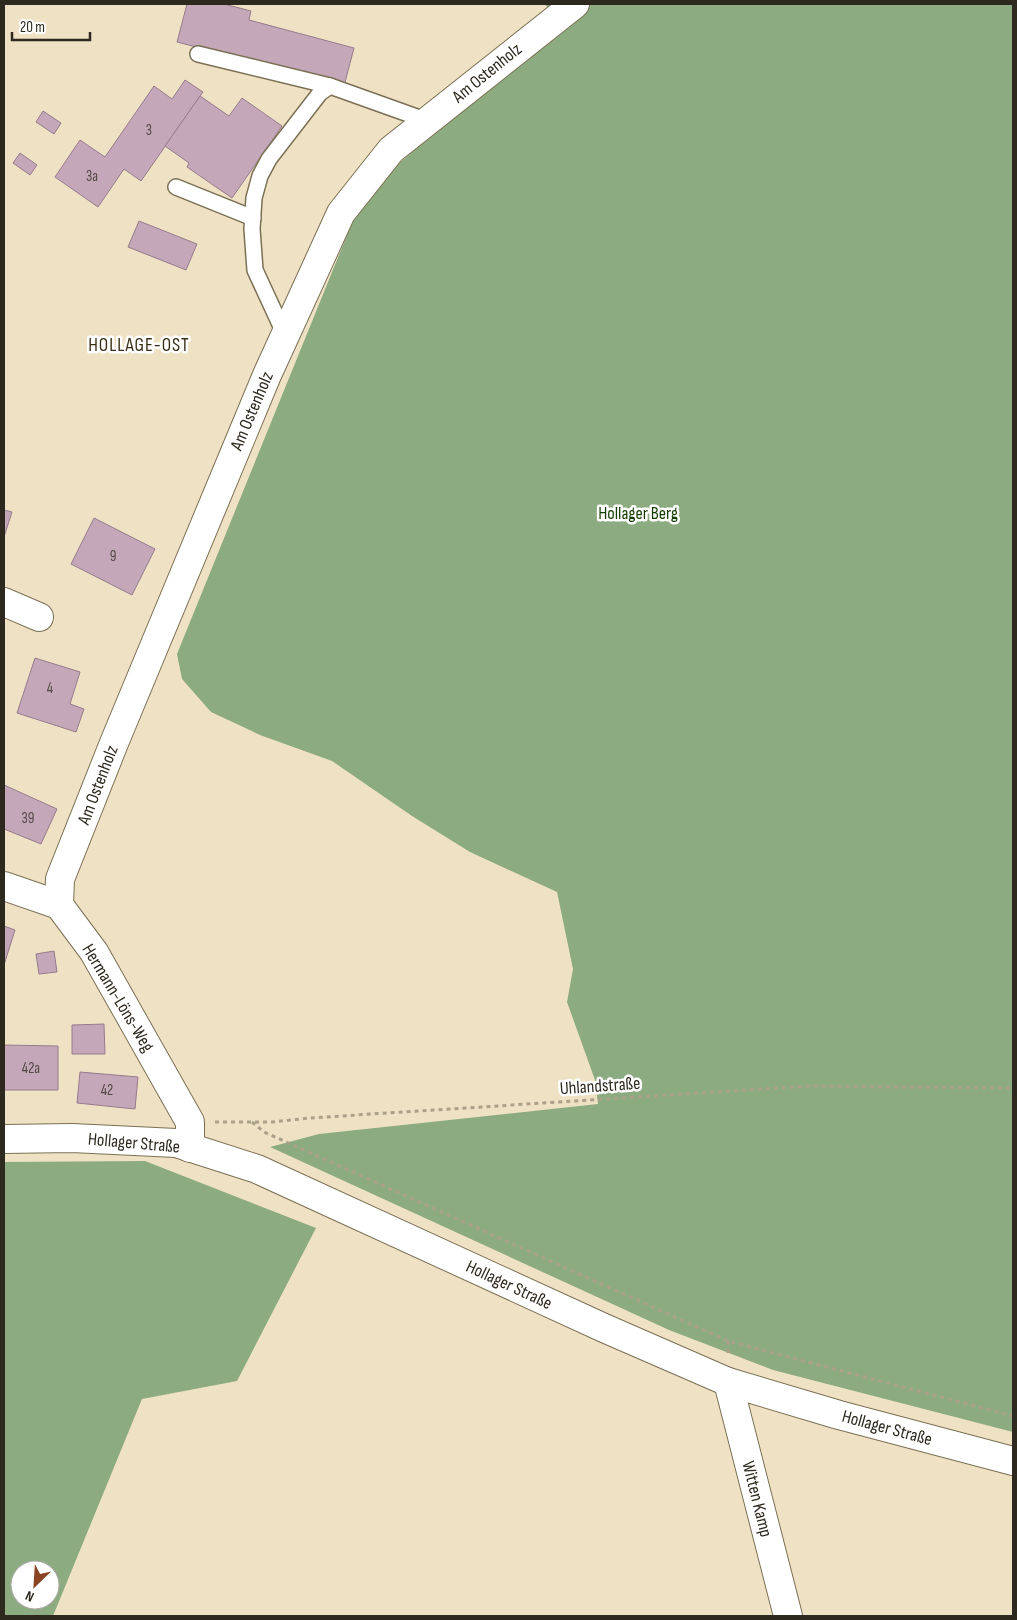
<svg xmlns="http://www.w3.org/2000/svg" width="1017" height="1620" font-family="'Sofia Sans Condensed',sans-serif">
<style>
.forest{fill:#8dab81;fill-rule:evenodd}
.building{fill:#c4a7b9;stroke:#967b8c}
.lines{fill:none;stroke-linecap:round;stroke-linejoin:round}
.lane-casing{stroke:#7b7055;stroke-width:18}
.street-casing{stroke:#7b7055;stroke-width:30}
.secondary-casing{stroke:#7b7055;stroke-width:30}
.path{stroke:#aba18a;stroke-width:3;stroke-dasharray:4 4;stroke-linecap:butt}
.lane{stroke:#fff;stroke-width:15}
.street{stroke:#fff;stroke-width:28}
.secondary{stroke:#fff;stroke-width:28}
.labels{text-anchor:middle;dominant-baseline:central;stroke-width:5;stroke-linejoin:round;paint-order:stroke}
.number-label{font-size:15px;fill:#544845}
.street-label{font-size:18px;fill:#2e291e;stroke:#fff}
.park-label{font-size:18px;fill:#153c00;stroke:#fff}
.neighbourhood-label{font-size:19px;letter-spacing:1px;fill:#382e15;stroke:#fff}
</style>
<rect width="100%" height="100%" fill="#efe2c4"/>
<g class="forest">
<path d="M 544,4 L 1013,4 L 1013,1432 L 773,1370 L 669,1330 L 270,1147 L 319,1134 L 598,1104 L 595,1080 L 567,1002 L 573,969 L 557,892 L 470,852 L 412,816 L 332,761 L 260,735 L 211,712 L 182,679 L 177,654 L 354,218 L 397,165 L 465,107 L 570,27 Z"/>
<path d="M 145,1161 L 316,1228 L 237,1381 L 142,1399 L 53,1616 L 4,1616 L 4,1162 ZM 20,1570 L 50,1570 L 50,1600 L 20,1600 Z"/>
</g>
<g class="building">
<path d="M 187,4 L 224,4 L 251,11 L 249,20 L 354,48 L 344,86 L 177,42 Z"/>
<path d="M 185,80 L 203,92 L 141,181 L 124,169 L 98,207 L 55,177 L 80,140 L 105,157 L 154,86 L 172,99 Z"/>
<path d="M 200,96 L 229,116 L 242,98 L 282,126 L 232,198 L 187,167 L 189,163 L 165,146 Z"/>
<path d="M 43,111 L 61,123 L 54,134 L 36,122 Z"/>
<path d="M 20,153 L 37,165 L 30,175 L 13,163 Z"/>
<path d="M 139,221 L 197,244 L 186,270 L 128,247 Z"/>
<path d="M 4,510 L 12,512 L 4,537 Z"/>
<path d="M 94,518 L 155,549 L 132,595 L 71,564 Z"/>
<path d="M 35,658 L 80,672 L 70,704 L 84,709 L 76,732 L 17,713 Z"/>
<path d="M 4,785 L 57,809 L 41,844 L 4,829 Z"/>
<path d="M 4,926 L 15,930 L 4,965 Z"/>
<path d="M 54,951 L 57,972 L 39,974 L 36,954 Z"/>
<path d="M 104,1024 L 105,1054 L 72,1054 L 72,1025 Z"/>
<path d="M 4,1045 L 58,1046 L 58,1090 L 4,1090 Z"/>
<path d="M 80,1072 L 138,1077 L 135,1109 L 77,1103 Z"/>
</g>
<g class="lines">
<g class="lane-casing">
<g id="lane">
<path d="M 198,54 L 330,86"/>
<path d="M 176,187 L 253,218"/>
<path d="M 285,335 L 255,270 L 252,229 L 254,198 L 260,176 L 269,159 L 320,93 L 330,86 L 428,121"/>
</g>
</g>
<g class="street-casing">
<g id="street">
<path d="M 4,602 L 39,617"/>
<path d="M 4,886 L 59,905 L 94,952 L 190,1122 L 190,1148"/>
<path d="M 59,905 L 60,879 L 114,743 L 267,375 L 341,213 L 391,150 L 575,4"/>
<path d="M 728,1382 L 788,1616"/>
</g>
</g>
<g class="secondary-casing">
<path id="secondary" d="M 4,1139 L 72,1138 L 176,1143 L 257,1169 L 604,1328 L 728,1382 L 839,1415 L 1013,1461"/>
</g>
<g class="path">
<path d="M 215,1122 L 272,1122 L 310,1118 L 808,1086 L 1013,1088"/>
<path d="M 252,1122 L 264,1132 L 728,1341 L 1013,1416"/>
<path d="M 728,1353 L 728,1341"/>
</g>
<use href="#lane" class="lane"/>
<use href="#street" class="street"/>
<use href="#secondary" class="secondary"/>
</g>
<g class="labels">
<g class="number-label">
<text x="149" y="130">3</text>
<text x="92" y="176">3a</text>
<text x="113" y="556">9</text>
<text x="50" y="688">4</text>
<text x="28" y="818">39</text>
<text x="31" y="1068">42a</text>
<text x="107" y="1090">42</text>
</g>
<g class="street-label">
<text transform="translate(487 73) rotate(-39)">Am Ostenholz</text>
<text transform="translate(252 411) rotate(-67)">Am Ostenholz</text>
<text transform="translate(98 785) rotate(-69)">Am Ostenholz</text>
<text transform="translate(118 998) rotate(59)">Hermann-Löns-Weg</text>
<text transform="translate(600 1086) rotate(-4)">Uhlandstraße</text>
<text transform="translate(134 1143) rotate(5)">Hollager Straße</text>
<text transform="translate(509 1285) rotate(25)">Hollager Straße</text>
<text transform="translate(887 1428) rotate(15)">Hollager Straße</text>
<text transform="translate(757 1499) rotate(76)">Witten Kamp</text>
</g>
<g class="park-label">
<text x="638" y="513">Hollager Berg</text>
</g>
<g class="neighbourhood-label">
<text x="139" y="345">HOLLAGE-OST</text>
</g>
</g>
<rect width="1017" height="1620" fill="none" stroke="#2e291e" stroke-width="10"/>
<g transform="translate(35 1585) rotate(205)"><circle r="24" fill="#ffffff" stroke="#aba9a5"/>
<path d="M0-4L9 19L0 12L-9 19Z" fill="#8b4423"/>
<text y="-8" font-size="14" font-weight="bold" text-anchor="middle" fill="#2e291e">N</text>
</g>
<path d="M12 32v8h78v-8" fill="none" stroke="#2e291e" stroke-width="2.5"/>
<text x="20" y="32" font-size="15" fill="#2e291e" stroke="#ffffff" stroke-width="4" paint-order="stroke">20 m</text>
</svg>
